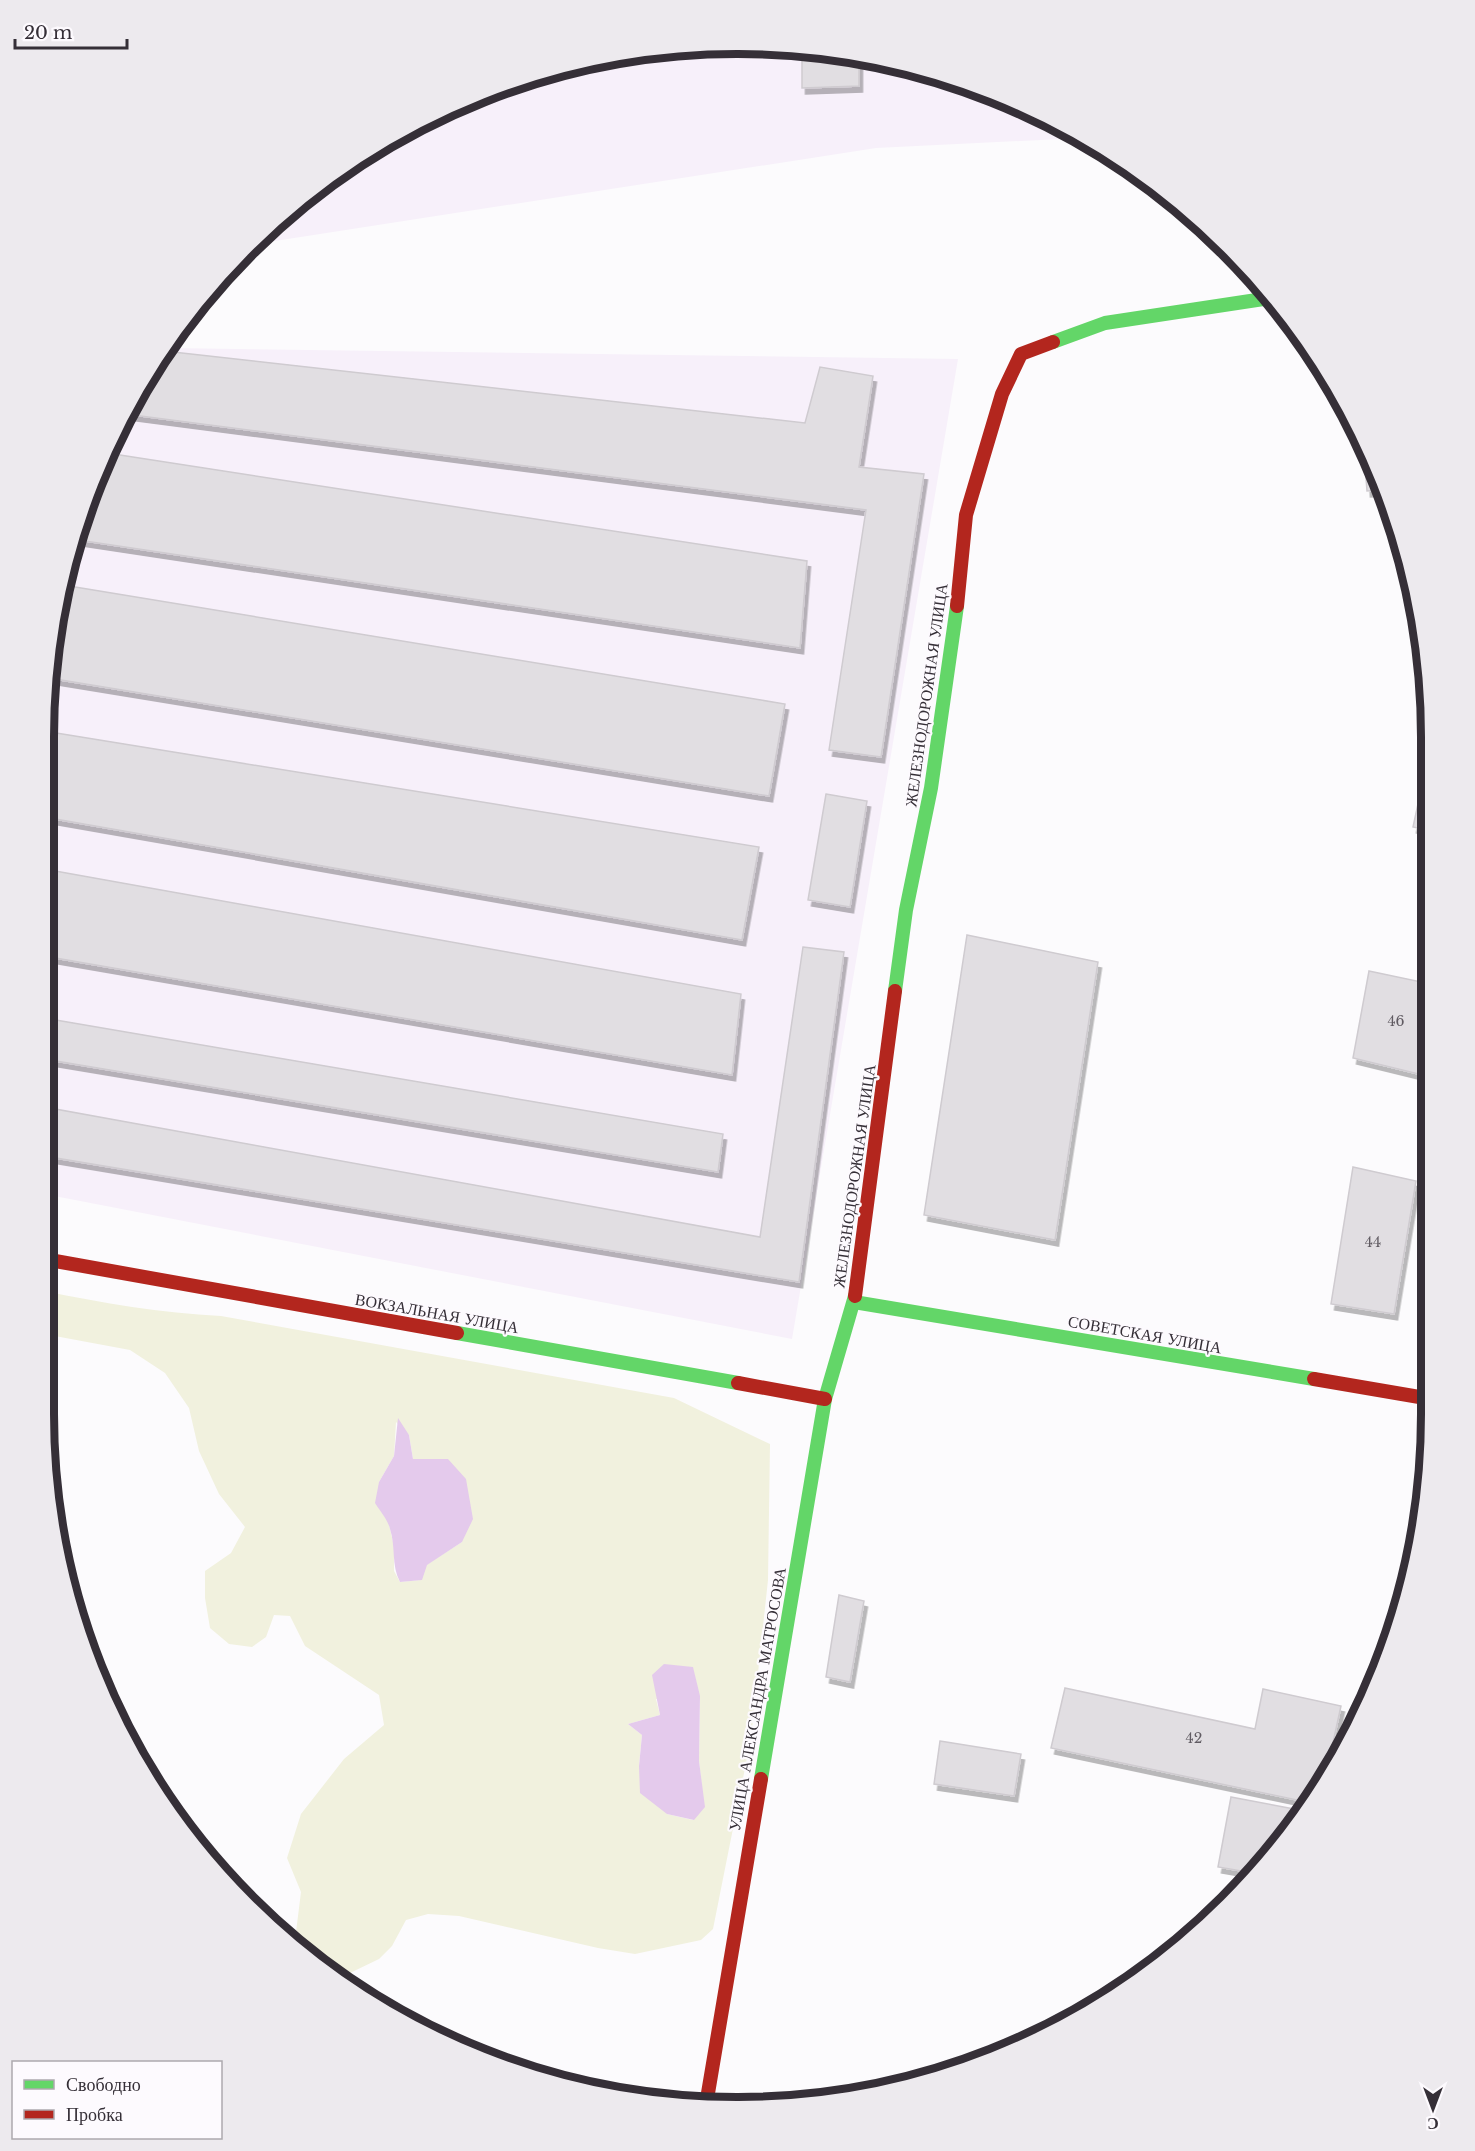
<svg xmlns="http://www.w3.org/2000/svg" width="1475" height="2151" font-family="'Libre Baskerville',serif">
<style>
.built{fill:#f7f0fa}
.green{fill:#f1f1de;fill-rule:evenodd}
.water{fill:#e4caec}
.building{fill:#e1dee2;stroke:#cfcbd0;stroke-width:1.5;filter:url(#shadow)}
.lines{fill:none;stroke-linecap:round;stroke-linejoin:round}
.fast{stroke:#63d668;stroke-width:14}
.jam{stroke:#b3261e;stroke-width:14}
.rail{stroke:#b7b6b4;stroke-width:4.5;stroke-dasharray:9 4.5;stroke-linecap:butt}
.labels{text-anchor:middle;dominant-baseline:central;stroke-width:4.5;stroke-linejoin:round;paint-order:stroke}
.number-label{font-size:14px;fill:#605b62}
.street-label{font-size:16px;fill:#352f37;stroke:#fdfafe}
.rim{fill:none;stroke:#352f37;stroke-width:8}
</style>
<defs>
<filter id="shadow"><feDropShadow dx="3.5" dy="6" stdDeviation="0" flood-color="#0004"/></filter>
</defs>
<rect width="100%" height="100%" fill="#fcfbfd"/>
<g class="built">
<path d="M 738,44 L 873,57 L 1003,96 L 1082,138 L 876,148 L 249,245 L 352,160 L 472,96 L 602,57 Z"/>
<path d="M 167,348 L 958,359 L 792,1339 L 44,1194 L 44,737 L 57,602 L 115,430 Z"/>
</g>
<path class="green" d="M 44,1291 C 103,1303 161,1313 221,1316 L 674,1398 L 770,1444 L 768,1580 L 751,1738 L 713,1929 L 701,1940 L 635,1954 L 598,1948 L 459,1916 L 428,1914 L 406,1920 L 392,1946 L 379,1959 L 350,1973 L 329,1970 L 305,1953 L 296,1932 L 301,1892 L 287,1858 L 301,1814 L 344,1759 L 384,1725 L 379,1695 L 305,1646 L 290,1616 L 274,1615 L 266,1637 L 252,1647 L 229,1644 L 210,1628 L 205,1598 L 205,1571 L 231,1553 L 245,1527 L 219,1494 L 199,1451 L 189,1408 L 165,1373 L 130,1350 L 44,1334 ZM 396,1422 L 409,1435 L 413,1459 L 448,1459 L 462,1542 L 426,1565 L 421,1580 L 400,1582 L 394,1571 L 394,1546 L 379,1482 L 394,1456 ZM 700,1696 L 699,1761 L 704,1807 L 693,1820 L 667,1814 L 639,1766 L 642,1735 L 628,1724 L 660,1715 L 656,1699 Z"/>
<g class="water">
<path d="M 398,1418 L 409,1435 L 413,1459 L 448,1459 L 466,1479 L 473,1519 L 462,1542 L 427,1565 L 422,1580 L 400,1582 C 391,1565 396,1547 390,1529 C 388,1520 380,1511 375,1503 L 379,1482 L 394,1456 Z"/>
<path d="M 664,1664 L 693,1667 L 700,1696 L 699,1761 L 705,1807 L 694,1820 L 667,1814 L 640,1793 L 639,1766 L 642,1735 L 628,1724 L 660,1715 L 652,1675 Z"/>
</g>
<g class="building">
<path d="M 859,56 L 859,86 L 802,88 L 802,58 Z"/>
<path d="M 164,351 L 805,423 L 820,367 L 873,376 L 859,467 L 924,474 L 881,757 L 829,750 L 866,510 L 125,414 Z"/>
<path d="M 1363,439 L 1380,490 L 1367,491 Z"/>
<path d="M 107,453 L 807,561 L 800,648 L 78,540 Z"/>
<path d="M 63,585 L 785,704 L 769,796 L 49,678 L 57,602 Z"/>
<path d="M 44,731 L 759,847 L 742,940 L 44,817 Z"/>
<path d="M 1423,781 L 1431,783 L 1431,831 L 1413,827 Z"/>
<path d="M 826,794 L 867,801 L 850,907 L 808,900 Z"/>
<path d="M 44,869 L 741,994 L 732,1075 L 44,956 Z"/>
<path d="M 967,935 L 1098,962 L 1055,1240 L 924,1215 Z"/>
<path d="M 803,947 L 844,952 L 799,1282 L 44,1156 L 44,1107 L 760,1237 Z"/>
<path d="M 1369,971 L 1431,984 L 1431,1077 L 1353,1058 Z"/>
<path d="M 44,1018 L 723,1134 L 718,1172 L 44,1059 Z"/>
<path d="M 1353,1167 L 1416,1181 L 1394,1314 L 1331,1304 Z"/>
<path d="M 839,1595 L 864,1601 L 850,1682 L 826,1677 Z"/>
<path d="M 1065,1688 L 1255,1729 L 1263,1689 L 1341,1706 L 1325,1779 L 1311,1803 L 1051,1748 Z"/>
<path d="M 940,1741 L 1021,1754 L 1014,1796 L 934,1784 Z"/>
<path d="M 1231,1797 L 1305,1811 L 1253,1873 L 1218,1867 Z"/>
</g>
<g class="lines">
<g class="fast">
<path d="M 1053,342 L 1105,323 L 1270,298"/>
<path d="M 895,991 L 906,910 L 931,788 L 957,606"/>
<path d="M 854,1302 L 1314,1379"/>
<path d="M 457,1333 L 738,1383"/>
<path d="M 761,1779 L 825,1399 L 855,1296"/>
</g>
<g class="jam">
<path d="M 957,606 L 966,515 L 1002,394 L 1021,354 L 1053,342"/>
<path d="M 44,1259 L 457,1333"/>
<path d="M 855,1296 L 895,991"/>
<path d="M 1314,1379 L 1431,1399"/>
<path d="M 738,1383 L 825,1399"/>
<path d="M 706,2105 L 761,1779"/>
</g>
<path class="rail" d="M 586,62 L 735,44"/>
</g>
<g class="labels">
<g class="number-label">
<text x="1396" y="1021">46</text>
<text x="1373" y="1242">44</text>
<text x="1194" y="1738">42</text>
</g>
<g class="street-label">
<text transform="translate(926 695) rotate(-82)">ЖЕЛЕЗНОДОРОЖНАЯ УЛИЦА</text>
<text transform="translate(854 1176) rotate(-82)">ЖЕЛЕЗНОДОРОЖНАЯ УЛИЦА</text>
<text transform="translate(437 1313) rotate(10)">ВОКЗАЛЬНАЯ УЛИЦА</text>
<text transform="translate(1145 1334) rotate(10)">СОВЕТСКАЯ УЛИЦА</text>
<text transform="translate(757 1699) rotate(-80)">УЛИЦА АЛЕКСАНДРА МАТРОСОВА</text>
</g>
</g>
<path d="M0 0H1475V2151H0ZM737 54H738A683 683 0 0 1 1421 737V1414A683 683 0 0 1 738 2097H737A683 683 0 0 1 54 1414V737A683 683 0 0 1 737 54Z" fill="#edeaee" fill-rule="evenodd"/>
<path class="rim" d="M737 54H738A683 683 0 0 1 1421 737V1414A683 683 0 0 1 738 2097H737A683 683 0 0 1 54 1414V737A683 683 0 0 1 737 54Z"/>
<rect x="12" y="2061" width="210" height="78" fill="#fdfafe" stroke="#ada9ae" stroke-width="1.5"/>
<rect x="24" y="2080" width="30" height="9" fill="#63d668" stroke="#ada9ae" stroke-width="1.5"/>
<text x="66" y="2091" font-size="18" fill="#352f37">Свободно</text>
<rect x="24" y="2110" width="30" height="9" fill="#b3261e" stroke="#ada9ae" stroke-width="1.5"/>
<text x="66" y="2121" font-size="18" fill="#352f37">Пробка</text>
<g transform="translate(1433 2109) rotate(180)" stroke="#fdfafe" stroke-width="4.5" paint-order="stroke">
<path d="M0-4.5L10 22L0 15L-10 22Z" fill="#352f37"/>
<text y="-9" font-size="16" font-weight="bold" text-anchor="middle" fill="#352f37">С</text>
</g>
<path d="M15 39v9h112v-9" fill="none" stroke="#352f37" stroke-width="3"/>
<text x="24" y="39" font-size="18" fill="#352f37" stroke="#fdfafe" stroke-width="4.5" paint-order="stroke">20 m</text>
</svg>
